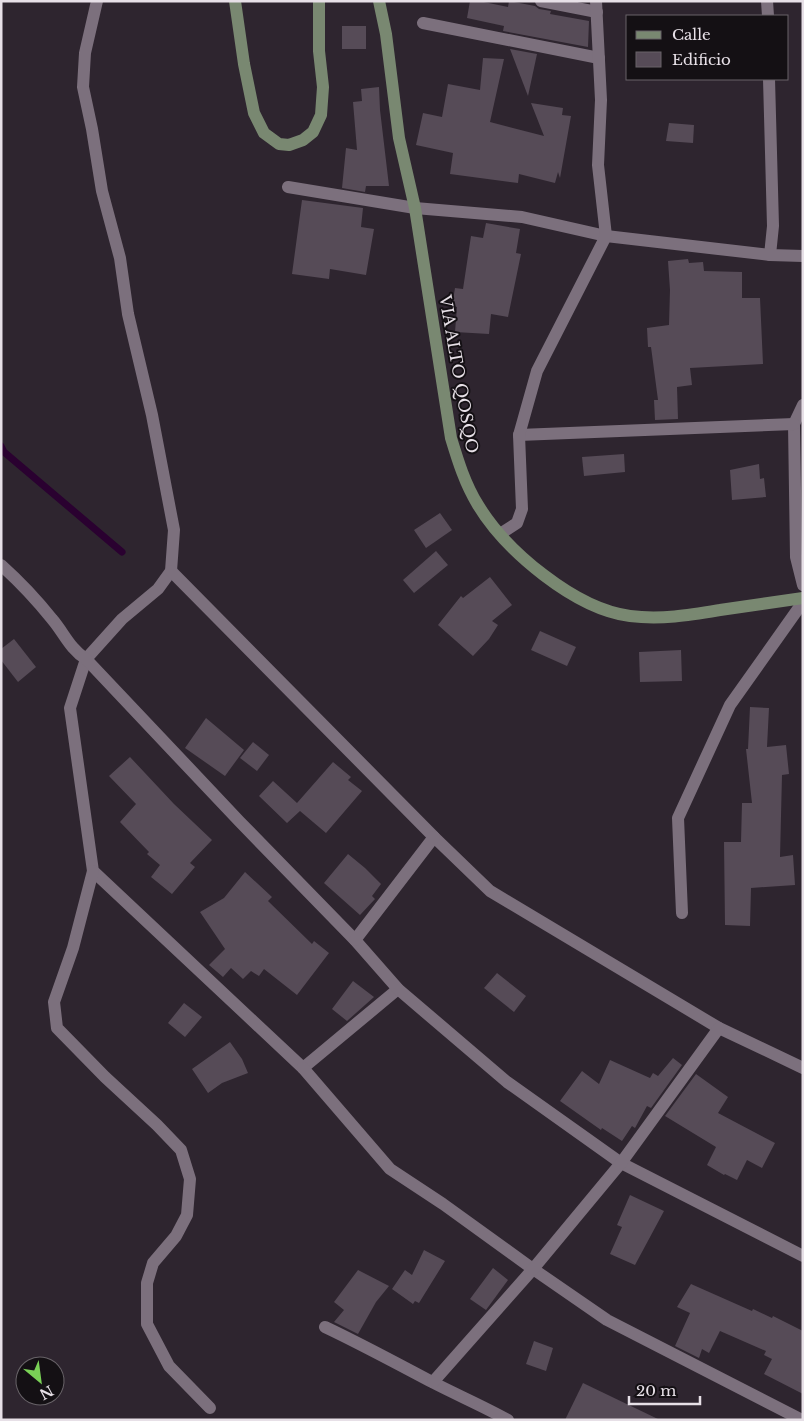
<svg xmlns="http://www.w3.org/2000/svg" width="804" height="1421" font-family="'Libre Baskerville',serif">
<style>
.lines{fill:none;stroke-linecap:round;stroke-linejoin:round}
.stream{stroke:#2a0130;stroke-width:7}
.building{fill:#564b57}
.street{stroke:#7c707d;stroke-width:12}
.secondary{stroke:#798871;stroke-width:12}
.labels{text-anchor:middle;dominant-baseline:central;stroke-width:4;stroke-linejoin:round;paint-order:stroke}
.street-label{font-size:16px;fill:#e7e0e7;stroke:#141014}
</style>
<rect width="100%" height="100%" fill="#2e252f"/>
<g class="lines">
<path class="stream" d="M 1,446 L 4,452 L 122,552"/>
</g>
<g class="building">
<path d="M 470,1 L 479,1 L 508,7 L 509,1 L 535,6 L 539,9 L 551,11 L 550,14 L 589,21 L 588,47 L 503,31 L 504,26 L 467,18 Z"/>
<rect x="342" y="26" width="24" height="23"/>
<path d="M 510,49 L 537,54 L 528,96 Z"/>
<path d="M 483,58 L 504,59 L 490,122 L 544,136 L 531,103 L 563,108 L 562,115 L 571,116 L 560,178 L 558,172 L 555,183 L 519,174 L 518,183 L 450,174 L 453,153 L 416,145 L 423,113 L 442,117 L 448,84 L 480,90 Z"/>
<path d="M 379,87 L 380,110 L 389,186 L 366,186 L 365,192 L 342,188 L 346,148 L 357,150 L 353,102 L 362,101 L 361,89 Z"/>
<path d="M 669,123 L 694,125 L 693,143 L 666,141 Z"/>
<path d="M 302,200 L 363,208 L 361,227 L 374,229 L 366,275 L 330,269 L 329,279 L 292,274 Z"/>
<path d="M 486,223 L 520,229 L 516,253 L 521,254 L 508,317 L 491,314 L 489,334 L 455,332 L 457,307 L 452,306 L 455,288 L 463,289 L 471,236 L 483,238 Z"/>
<path d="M 688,259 L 689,263 L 703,262 L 704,271 L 742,272 L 742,298 L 760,298 L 763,364 L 690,368 L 692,385 L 677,387 L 678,419 L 655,420 L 654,400 L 658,400 L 651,347 L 648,347 L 647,328 L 669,325 L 670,290 L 668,261 Z"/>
<path d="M 624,454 L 625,472 L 584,476 L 582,457 Z"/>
<path d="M 759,464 L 760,479 L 764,478 L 766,497 L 732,500 L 730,470 Z"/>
<path d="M 440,513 L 452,530 L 426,548 L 414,530 Z"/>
<path d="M 436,551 L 448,565 L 414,593 L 403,580 Z"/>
<path d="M 490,577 L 512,605 L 492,621 L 498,625 L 489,639 L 473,656 L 438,625 L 461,596 L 463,598 Z"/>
<path d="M 540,631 L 576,647 L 567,666 L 531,650 Z"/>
<path d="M 14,639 L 36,667 L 18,682 L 1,660 L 1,649 Z"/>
<path d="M 681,650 L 682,681 L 640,682 L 639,652 Z"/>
<path d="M 750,707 L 769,708 L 767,747 L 786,745 L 789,774 L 782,775 L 780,857 L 793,855 L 795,885 L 751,888 L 750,926 L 725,925 L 724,842 L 741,842 L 742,803 L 752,803 L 746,749 L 748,749 Z"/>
<path d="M 206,718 L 244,750 L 225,776 L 185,748 Z"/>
<path d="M 253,742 L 269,755 L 257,771 L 240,758 Z"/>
<path d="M 130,757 L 174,804 L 212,840 L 190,863 L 195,867 L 172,894 L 151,877 L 160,865 L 147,854 L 149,852 L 120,822 L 136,804 L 109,776 Z"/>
<path d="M 333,762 L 351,777 L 348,780 L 362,791 L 326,833 L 300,811 L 287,823 L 259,796 L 273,781 L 297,803 Z"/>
<path d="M 348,854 L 365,868 L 381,884 L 372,896 L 375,899 L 360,915 L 324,883 Z"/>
<path d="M 245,872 L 272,897 L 268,901 L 312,944 L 314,941 L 329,953 L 297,995 L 264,969 L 259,976 L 251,971 L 243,979 L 231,968 L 223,977 L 209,965 L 225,949 L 200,912 L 224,898 Z"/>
<path d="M 497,973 L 526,996 L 514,1012 L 484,988 Z"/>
<path d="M 353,981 L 374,997 L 347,1021 L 332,1009 Z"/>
<path d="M 184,1003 L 202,1017 L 185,1037 L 168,1023 Z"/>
<path d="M 230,1042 L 242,1059 L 248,1073 L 222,1083 L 208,1093 L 192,1069 Z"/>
<path d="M 673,1058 L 682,1065 L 651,1108 L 647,1106 L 635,1128 L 632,1126 L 622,1141 L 602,1128 L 601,1130 L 560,1101 L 582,1071 L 599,1084 L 610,1060 L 650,1078 L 653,1073 L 658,1076 Z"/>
<path d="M 696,1074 L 728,1097 L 718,1113 L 775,1143 L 762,1168 L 747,1160 L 737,1180 L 725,1174 L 724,1175 L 707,1165 L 716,1147 L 665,1116 Z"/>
<path d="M 630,1195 L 664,1211 L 635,1265 L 610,1254 L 622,1227 L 617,1225 Z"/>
<path d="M 424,1250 L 445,1261 L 419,1303 L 415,1301 L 413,1304 L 392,1289 L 405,1270 L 412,1275 Z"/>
<path d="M 493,1268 L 508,1280 L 486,1310 L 470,1299 Z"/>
<path d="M 358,1270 L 389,1286 L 376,1302 L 358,1334 L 334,1322 L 344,1310 L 334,1302 Z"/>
<path d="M 691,1284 L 752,1311 L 753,1309 L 772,1318 L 773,1316 L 803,1331 L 803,1394 L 764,1374 L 772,1359 L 764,1355 L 766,1351 L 720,1331 L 709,1353 L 702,1349 L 699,1358 L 675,1346 L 690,1313 L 677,1307 Z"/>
<path d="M 534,1341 L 553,1348 L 546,1371 L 526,1364 Z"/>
<path d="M 583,1383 L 660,1420 L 565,1420 Z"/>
</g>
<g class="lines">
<g class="street">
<path d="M 97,1 L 85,53 L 83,87 L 92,129 L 102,191 L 120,258 L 128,314 L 152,415 L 174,530 L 171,571 L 158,589 L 122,619 L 86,659 L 70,708 L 93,871 L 303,1068 L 398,989"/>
<path d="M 541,1 L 597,12"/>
<path d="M 767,1 L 768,16"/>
<path d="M 423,23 L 599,58"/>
<path d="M 769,79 L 773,226 L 770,255"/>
<path d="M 288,187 L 415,208 L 522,217 L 606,236 L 770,255 L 803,256"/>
<path d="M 803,405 L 794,424 L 796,557 L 803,585"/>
<path d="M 519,435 L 794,424"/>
<path d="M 500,534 L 517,523 L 522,509 L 519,435 L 537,371 L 606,236 L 598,165 L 601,100 L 596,1"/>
<path d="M 1,565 C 20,582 36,599 52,619 C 64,633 70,649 86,659 L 240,822 L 355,940 L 398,989 L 507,1082 L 621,1163 L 803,1256"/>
<path d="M 171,571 L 434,837 L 490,891 L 719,1028 L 803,1068"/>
<path d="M 93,871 L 73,948 L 54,1002 L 57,1028 L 105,1077 L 157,1125 L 181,1150 L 190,1179 L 187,1215 L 176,1236 L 153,1263 L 147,1283 L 147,1324 L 169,1366 L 210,1408"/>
<path d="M 682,913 L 678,818 L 730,705 L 803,602"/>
<path d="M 355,940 L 434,837"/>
<path d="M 303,1068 L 390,1169 L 443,1204 L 533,1269 L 607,1320 L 802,1420"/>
<path d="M 325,1327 C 361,1344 396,1363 432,1382 C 457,1395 483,1406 508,1420"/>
<path d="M 433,1382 L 533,1269 L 621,1163 L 719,1028"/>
</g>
<g class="secondary">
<path d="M 235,1 L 244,64 L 254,113 L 264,133 L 279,144 L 289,145 L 303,140 L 313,132 L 321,115 L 323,87 L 319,51 L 319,1"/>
<path d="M 379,1 L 386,34 L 399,138 L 415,208 L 451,438 C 458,461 465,484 478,505 C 506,551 575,609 630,616 C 661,620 690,615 720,610 C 748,606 775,602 803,598"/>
</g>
</g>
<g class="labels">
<g class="street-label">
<text transform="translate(459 374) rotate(80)">VIA ALTO QOSQO</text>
</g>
</g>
<rect width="804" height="1421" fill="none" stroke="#e7e0e7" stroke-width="5"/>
<rect x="626" y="15" width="162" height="65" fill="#141014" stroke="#686368"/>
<rect x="636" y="31" width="25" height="8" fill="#798871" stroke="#686368"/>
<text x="672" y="40" font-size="15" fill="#e7e0e7">Calle</text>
<rect x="636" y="52" width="25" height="15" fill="#564b57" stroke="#686368"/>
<text x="672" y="65" font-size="15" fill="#e7e0e7">Edificio</text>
<g transform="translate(40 1381) rotate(151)"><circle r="24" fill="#141014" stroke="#686368"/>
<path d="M0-4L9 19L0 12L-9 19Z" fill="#7ad156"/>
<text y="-8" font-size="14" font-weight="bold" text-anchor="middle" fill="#e7e0e7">N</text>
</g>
<path d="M629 1396v8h71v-8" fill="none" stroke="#e7e0e7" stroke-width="2.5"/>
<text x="636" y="1396" font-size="15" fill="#e7e0e7" stroke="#141014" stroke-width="4" paint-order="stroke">20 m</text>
</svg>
